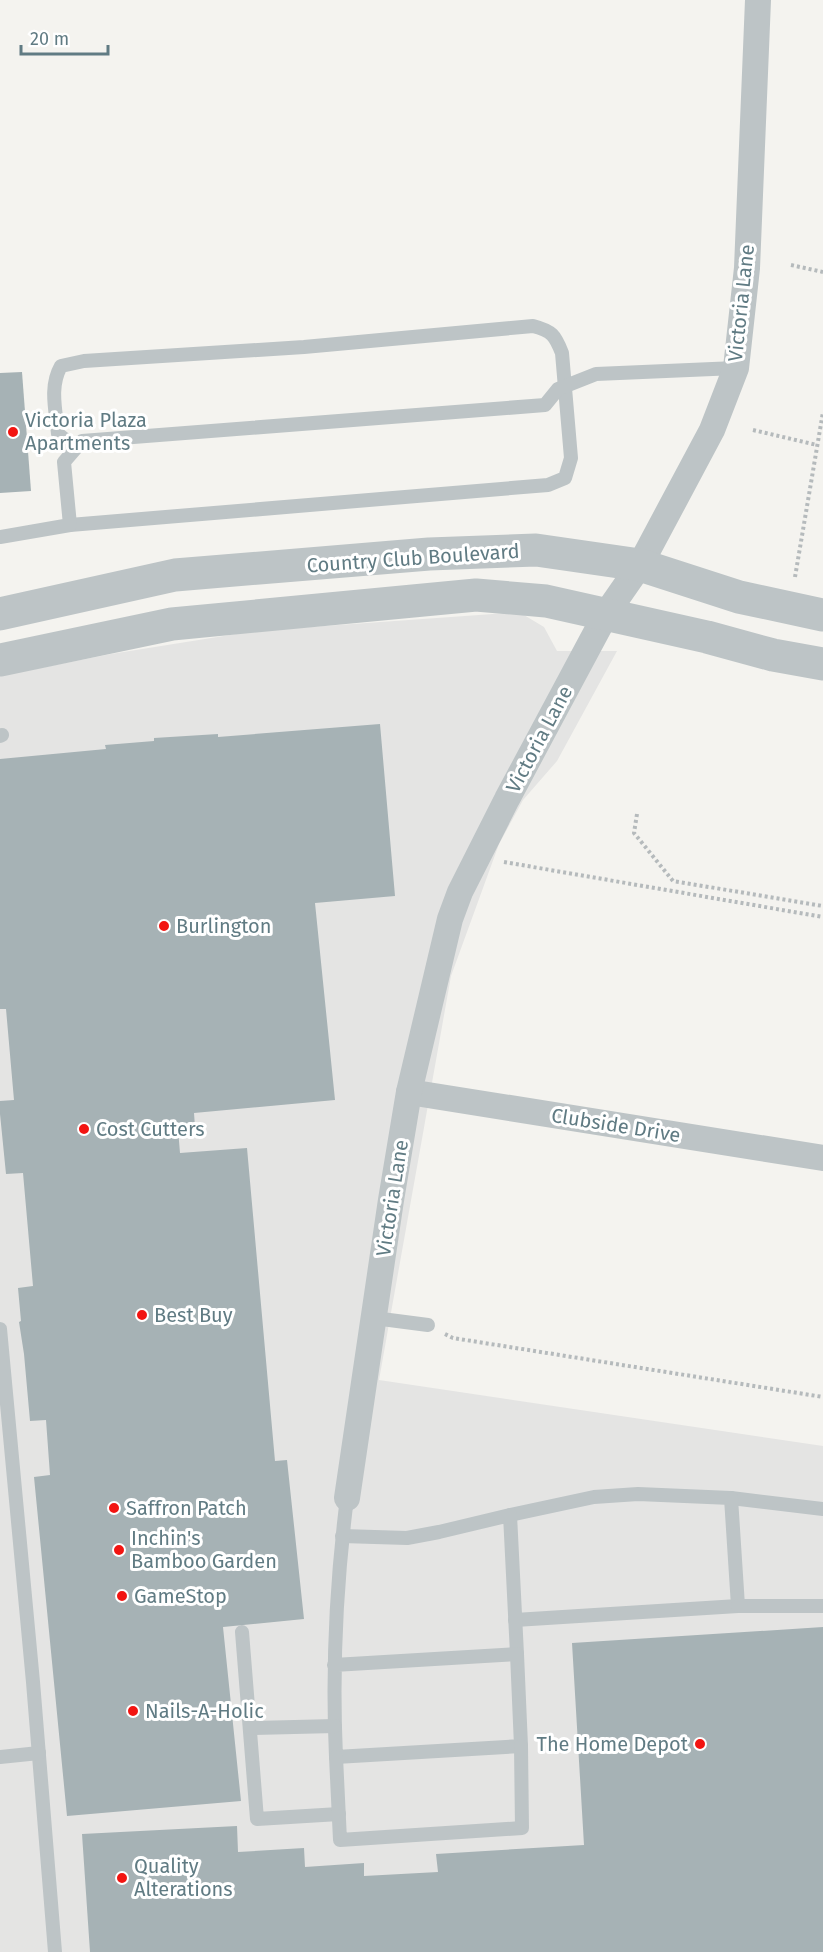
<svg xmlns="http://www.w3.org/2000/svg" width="823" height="1952" font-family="'Fira Sans',sans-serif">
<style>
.built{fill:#e4e4e3}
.building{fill:#a6b2b5}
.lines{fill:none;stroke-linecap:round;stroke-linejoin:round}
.path{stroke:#b5babc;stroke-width:4;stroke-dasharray:3 3;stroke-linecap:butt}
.service{stroke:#bdc4c6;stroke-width:14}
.minor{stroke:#bdc4c6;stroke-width:26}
.tertiary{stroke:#bdc4c6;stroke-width:33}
.poi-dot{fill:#f21411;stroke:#fff;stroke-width:2}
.labels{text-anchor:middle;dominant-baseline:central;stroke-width:6;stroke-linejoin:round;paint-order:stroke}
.street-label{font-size:20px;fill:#607b83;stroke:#fff}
.poi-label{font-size:20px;fill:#607b83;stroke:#fff;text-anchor:start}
</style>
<rect width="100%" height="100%" fill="#f4f3ef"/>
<path class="built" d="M 519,612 L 544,627 L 557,651 L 617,651 L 557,761 L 523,800 L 499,844 L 451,976 L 379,1380 L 823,1446 L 823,1952 L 0,1952 L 0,676 L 111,654 L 255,631 Z"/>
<g class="building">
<path d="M 22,372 L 31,491 L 0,493 L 0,373 Z"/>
<path d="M 380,724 L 395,896 L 315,903 L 335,1100 L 194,1113 L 195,1127 L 178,1129 L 180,1153 L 247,1148 L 275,1461 L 287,1460 L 304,1619 L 223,1627 L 241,1801 L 67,1816 L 34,1477 L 50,1475 L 46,1420 L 30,1421 L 24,1354 L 19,1322 L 21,1321 L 18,1288 L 33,1286 L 23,1173 L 6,1174 L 0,1114 L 0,1101 L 14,1100 L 6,1009 L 0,1009 L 0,759 L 106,749 L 105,745 L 154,741 L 154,738 L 218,734 L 218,737 Z"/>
<path d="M 823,1627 L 823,1952 L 90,1952 L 82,1834 L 237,1826 L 238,1852 L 304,1848 L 305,1867 L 364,1863 L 364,1876 L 438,1872 L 436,1854 L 584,1845 L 572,1643 Z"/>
</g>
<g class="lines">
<g class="path">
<path d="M 791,265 L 823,272"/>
<path d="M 753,430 L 817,445"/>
<path d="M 795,577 L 823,412"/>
<path d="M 637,814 L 634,833 L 673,881 L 823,906"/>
<path d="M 504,862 L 823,917"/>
<path d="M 445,1334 L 453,1338 L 823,1397"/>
</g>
<g class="service">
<path d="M 70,525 L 548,485 L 565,478 L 571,458 L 562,353 C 555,335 552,331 533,326 L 304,347 L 84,361 L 61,366 C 49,387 56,411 58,434 L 76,448"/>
<path d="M 0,537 L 70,525 L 64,462 L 82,441 L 545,405 L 558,389 L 596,374 L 736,368"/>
<path d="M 0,736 L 2,735"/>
<path d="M 374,1318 L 428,1325"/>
<path d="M 0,1329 L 33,1682 L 55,1952"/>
<path d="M 731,1498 L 823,1509"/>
<path d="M 510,1515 L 594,1497 L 638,1494 L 731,1498 L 738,1606 L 515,1620"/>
<path d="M 342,1536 L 407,1538 L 439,1532 L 510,1515 L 517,1654"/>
<path d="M 738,1606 L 823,1606"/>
<path d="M 242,1632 L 257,1819 L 339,1814"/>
<path d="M 334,1665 L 517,1654 L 521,1746 L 336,1757 C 332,1670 336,1585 347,1498"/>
<path d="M 250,1728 L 335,1726"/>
<path d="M 0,1757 L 39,1753"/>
<path d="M 336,1757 L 340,1840 L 522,1828 L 521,1746"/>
</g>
<g class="minor">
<path d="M 409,1092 L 823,1158"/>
<path d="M 347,1498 L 391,1200 L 409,1092 L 450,919 L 460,892 L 507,799 L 606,614 L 640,565 L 712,430 L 736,368 L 747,268 L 758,0"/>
</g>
<g class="tertiary">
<path d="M 0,614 L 175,575 L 429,554 L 536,550 L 640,565 L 739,597 L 823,615"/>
<path d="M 0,660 L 172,624 L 476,595 L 546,601 L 707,637 L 773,655 L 823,664"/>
</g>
</g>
<g class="poi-dot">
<circle cx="13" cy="432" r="6"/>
<circle cx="164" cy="926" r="6"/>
<circle cx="84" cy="1129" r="6"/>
<circle cx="142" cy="1315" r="6"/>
<circle cx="114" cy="1508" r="6"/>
<circle cx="119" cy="1550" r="6"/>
<circle cx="122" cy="1596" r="6"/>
<circle cx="133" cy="1711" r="6"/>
<circle cx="700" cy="1744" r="6"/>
<circle cx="122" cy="1878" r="6"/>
</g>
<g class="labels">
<g class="street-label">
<text transform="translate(741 303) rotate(-84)">Victoria Lane</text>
<text transform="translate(413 558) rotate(-4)">Country Club Boulevard</text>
<text transform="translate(539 739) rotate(-62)">Victoria Lane</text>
<text transform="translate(616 1125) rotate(9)">Clubside Drive</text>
<text transform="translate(392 1198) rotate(-81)">Victoria Lane</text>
</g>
<g class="poi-label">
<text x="25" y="420">Victoria Plaza<tspan x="25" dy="23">Apartments</tspan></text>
<text x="176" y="926">Burlington</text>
<text x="96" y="1129">Cost Cutters</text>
<text x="154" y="1315">Best Buy</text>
<text x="126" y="1508">Saffron Patch</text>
<text x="131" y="1538">Inchin's<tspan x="131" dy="23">Bamboo Garden</tspan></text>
<text x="134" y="1596">GameStop</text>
<text x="145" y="1711">Nails-A-Holic</text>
<text x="688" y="1744" text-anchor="end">The Home Depot</text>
<text x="134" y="1866">Quality<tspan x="134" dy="23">Alterations</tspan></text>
</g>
</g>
<path d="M21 45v9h87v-9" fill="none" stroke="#607b83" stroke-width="3"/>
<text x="30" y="45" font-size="18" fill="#607b83" stroke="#ffffff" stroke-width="4.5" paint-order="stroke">20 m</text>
</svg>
